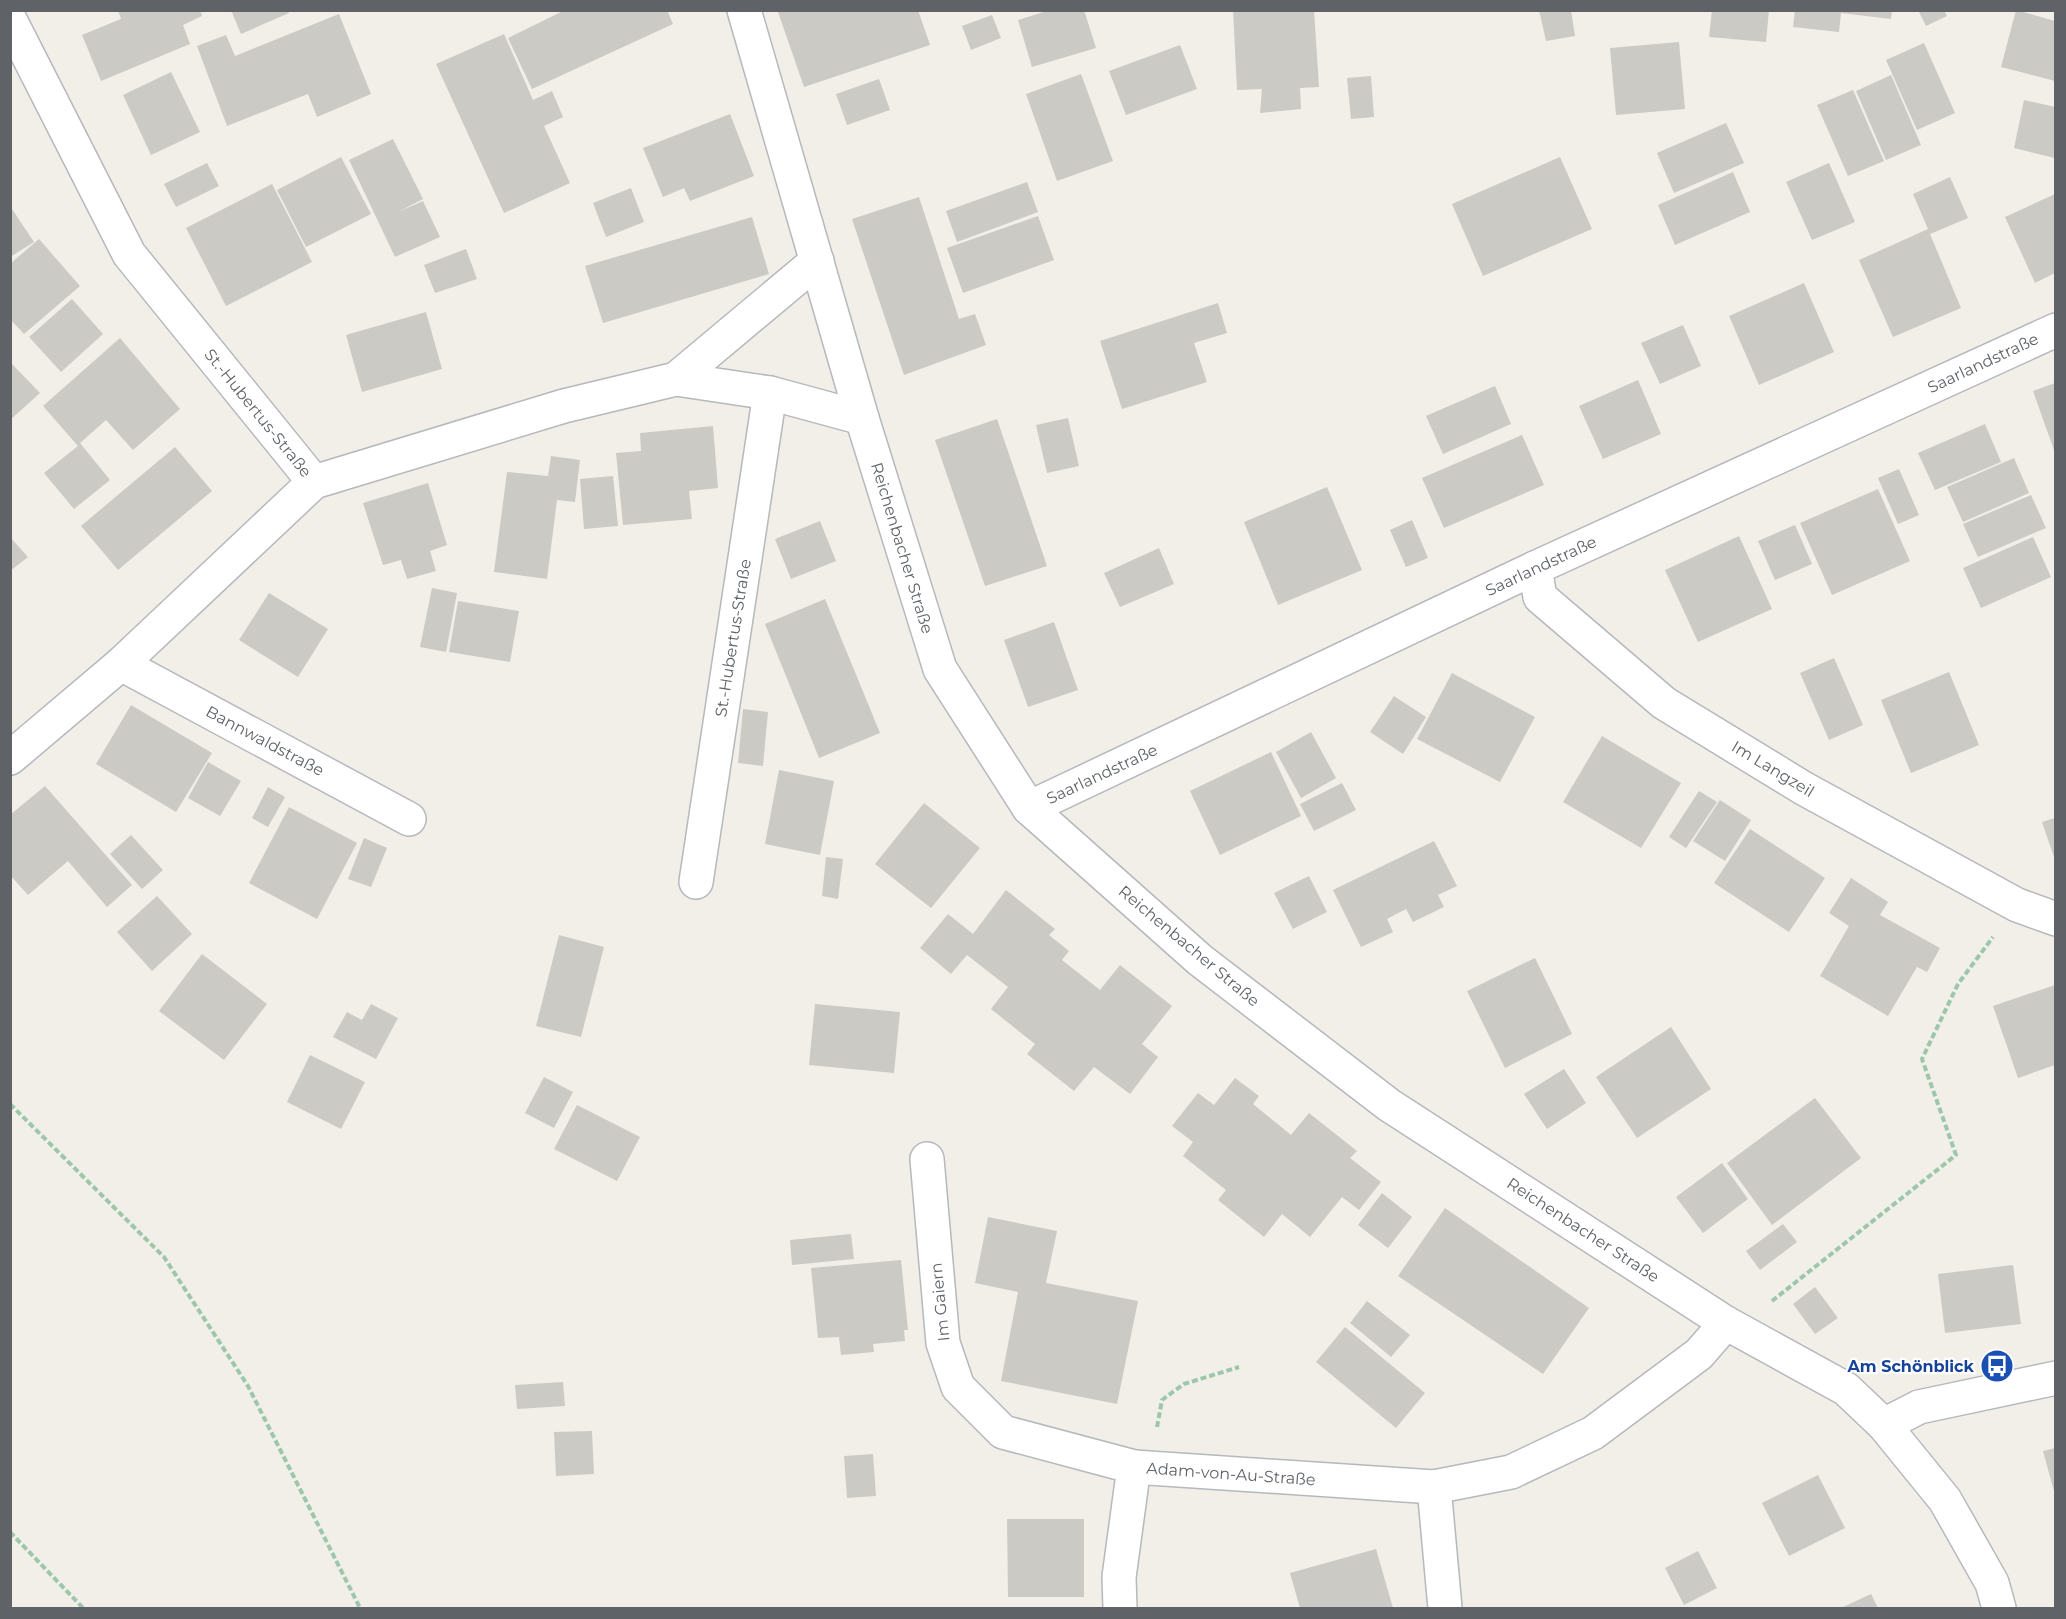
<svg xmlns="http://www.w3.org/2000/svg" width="2066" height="1619" font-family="Montserrat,sans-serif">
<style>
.building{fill:#cccac5}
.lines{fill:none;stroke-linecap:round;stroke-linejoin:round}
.minor-casing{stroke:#b5b8bc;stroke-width:36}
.path{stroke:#9cc7a9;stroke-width:4;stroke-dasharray:6 3;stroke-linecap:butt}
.minor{stroke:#fff;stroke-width:33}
.labels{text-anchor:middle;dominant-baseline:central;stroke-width:4.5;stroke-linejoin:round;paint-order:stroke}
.street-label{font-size:16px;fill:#5f6368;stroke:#fff}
.transit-label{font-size:16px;font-weight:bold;fill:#164399;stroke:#fff;text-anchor:end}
</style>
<rect width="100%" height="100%" fill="#f1efe8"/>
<g class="building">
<path d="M 118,10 L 200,10 L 202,16 L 183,25 L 190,44 L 101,81 L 82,35 L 121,19 Z"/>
<path d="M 231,10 L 288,10 L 289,13 L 241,34 Z"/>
<path d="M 565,10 L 667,10 L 673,24 L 532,89 L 508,38 Z"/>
<path d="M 918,10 L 930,45 L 804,87 L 778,12 Z"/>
<path d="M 1050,10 L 1084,10 L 1096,48 L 1032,67 L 1018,20 Z"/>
<path d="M 1233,10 L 1314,10 L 1319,87 L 1300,88 L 1301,109 L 1260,113 L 1262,89 L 1237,90 Z"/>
<path d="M 1539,10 L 1571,10 L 1575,36 L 1546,41 Z"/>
<path d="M 1712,10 L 1769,10 L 1766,42 L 1709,37 Z"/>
<path d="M 1795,10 L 1892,10 L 1891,19 L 1841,13 L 1839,32 L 1793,27 Z"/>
<path d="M 1918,10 L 1944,10 L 1947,16 L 1926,26 Z"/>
<path d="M 2016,10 L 2055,21 L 2055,81 L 2001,67 Z"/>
<path d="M 339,14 L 371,94 L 317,117 L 308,94 L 227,126 L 197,46 L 226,35 L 235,56 Z"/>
<path d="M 992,15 L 1001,38 L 971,50 L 962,26 Z"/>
<path d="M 504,34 L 533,100 L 552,91 L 563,117 L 544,126 L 570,183 L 504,213 L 436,64 Z"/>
<path d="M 1679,42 L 1685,109 L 1616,115 L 1610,48 Z"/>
<path d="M 1924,43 L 1955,113 L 1917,130 L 1886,60 Z"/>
<path d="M 1180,45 L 1197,89 L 1126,115 L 1109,71 Z"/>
<path d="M 171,72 L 200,132 L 151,155 L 123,95 Z"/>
<path d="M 1081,74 L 1113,161 L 1057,181 L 1026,94 Z"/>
<path d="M 1891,75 L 1921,145 L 1886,160 L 1856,91 Z"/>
<path d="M 1371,76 L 1374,117 L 1351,119 L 1347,78 Z"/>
<path d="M 879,79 L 890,110 L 847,125 L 836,94 Z"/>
<path d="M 1853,90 L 1884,161 L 1848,176 L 1817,105 Z"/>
<path d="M 2024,100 L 2055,107 L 2055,158 L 2014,148 Z"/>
<path d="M 730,114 L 754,176 L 690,201 L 684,188 L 663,197 L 643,148 Z"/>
<path d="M 1726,123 L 1744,163 L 1674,193 L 1657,153 Z"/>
<path d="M 393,139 L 423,199 L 398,212 L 423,201 L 440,237 L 395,257 L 349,160 Z"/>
<path d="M 341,157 L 371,214 L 306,247 L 277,190 Z"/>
<path d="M 1560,157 L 1592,229 L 1483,276 L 1452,204 Z"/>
<path d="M 207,163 L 219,186 L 176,207 L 164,184 Z"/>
<path d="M 1829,163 L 1855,222 L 1812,240 L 1786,182 Z"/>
<path d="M 1733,172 L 1750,212 L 1675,245 L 1658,205 Z"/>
<path d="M 1950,177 L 1968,218 L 1930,234 L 1961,308 L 1893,337 L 1859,260 L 1928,229 L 1913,194 Z"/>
<path d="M 1027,182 L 1038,212 L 957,242 L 946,211 Z"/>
<path d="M 272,184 L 312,262 L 226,306 L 186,228 Z"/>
<path d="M 631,188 L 644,222 L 606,237 L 593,203 Z"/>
<path d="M 2055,194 L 2055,273 L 2035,283 L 2005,217 Z"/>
<path d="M 919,197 L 959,319 L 975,314 L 986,345 L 904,375 L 852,219 Z"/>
<path d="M 10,206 L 34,242 L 10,257 Z"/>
<path d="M 1038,216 L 1054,260 L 963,293 L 947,248 Z"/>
<path d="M 752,217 L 769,274 L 603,323 L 585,266 Z"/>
<path d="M 39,239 L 80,286 L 24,334 L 10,319 L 10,264 Z"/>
<path d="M 466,249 L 477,279 L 435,293 L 424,265 Z"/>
<path d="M 1804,283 L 1834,352 L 1759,385 L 1729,316 Z"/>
<path d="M 72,299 L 103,334 L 61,372 L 29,337 Z"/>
<path d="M 1218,303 L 1227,333 L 1194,343 L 1207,382 L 1122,409 L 1100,341 Z"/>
<path d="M 426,312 L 442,369 L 362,392 L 346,335 Z"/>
<path d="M 1683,325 L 1701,366 L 1660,384 L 1641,343 Z"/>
<path d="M 120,338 L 180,409 L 133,450 L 106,420 L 80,443 L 110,480 L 74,509 L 44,473 L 78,446 L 43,406 Z"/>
<path d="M 12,364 L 40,393 L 10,420 L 10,365 Z"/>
<path d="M 1638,380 L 1661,434 L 1603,459 L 1579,406 Z"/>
<path d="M 2055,383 L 2055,453 L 2033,391 Z"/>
<path d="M 1495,386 L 1511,424 L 1443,454 L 1426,416 Z"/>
<path d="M 1068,418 L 1079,466 L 1047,473 L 1036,425 Z"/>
<path d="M 997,419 L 1047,566 L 985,586 L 935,440 Z"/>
<path d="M 1985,424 L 2001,462 L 1935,490 L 1918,453 Z"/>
<path d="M 713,426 L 718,488 L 689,491 L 692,519 L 623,525 L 616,453 L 641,451 L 640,433 Z"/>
<path d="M 1522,435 L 1544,485 L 1444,528 L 1422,478 Z"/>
<path d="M 175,447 L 212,491 L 118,570 L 81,526 Z"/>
<path d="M 551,456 L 580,460 L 575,502 L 557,500 L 547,579 L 494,572 L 507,472 L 548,476 Z"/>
<path d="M 2014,458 L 2029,493 L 1963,522 L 1947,487 Z"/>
<path d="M 1899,469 L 1919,515 L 1898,524 L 1878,478 Z"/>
<path d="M 613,476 L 618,526 L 584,529 L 580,479 Z"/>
<path d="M 428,483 L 447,545 L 430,551 L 436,571 L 407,579 L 401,560 L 383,565 L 363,503 Z"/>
<path d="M 1327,487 L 1362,570 L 1278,605 L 1244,522 Z"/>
<path d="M 1878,489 L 1910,561 L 1832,595 L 1800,523 Z"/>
<path d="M 2031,495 L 2046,528 L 1978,557 L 1963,524 Z"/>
<path d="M 1412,520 L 1428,558 L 1406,567 L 1390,530 Z"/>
<path d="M 820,521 L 836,561 L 791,579 L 775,539 Z"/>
<path d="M 1795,525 L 1812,564 L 1775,580 L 1758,541 Z"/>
<path d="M 1739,536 L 1772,609 L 1698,642 L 1665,570 Z"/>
<path d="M 10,537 L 28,557 L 10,571 Z"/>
<path d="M 2033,537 L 2051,577 L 1981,608 L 1963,568 Z"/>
<path d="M 1159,548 L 1174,584 L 1120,607 L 1104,573 Z"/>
<path d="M 432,588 L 457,593 L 446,652 L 420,647 Z"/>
<path d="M 269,593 L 328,629 L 298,677 L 239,640 Z"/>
<path d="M 825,599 L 880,733 L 819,758 L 765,624 Z"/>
<path d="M 458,601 L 519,611 L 510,662 L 449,652 Z"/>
<path d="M 1054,622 L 1078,690 L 1028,707 L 1004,640 Z"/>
<path d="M 1834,658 L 1863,725 L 1829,740 L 1800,673 Z"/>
<path d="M 1949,672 L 1979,745 L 1911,773 L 1881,700 Z"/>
<path d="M 1452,673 L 1535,717 L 1500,782 L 1417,739 Z"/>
<path d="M 1394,696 L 1426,717 L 1403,754 L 1370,732 Z"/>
<path d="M 131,705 L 212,753 L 176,812 L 96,764 Z"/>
<path d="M 743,709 L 768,712 L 763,766 L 738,763 Z"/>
<path d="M 1311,732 L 1336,778 L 1301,798 L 1276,752 Z"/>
<path d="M 1602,736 L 1681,783 L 1641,848 L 1563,802 Z"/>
<path d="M 1271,752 L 1301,816 L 1220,855 L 1190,791 Z"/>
<path d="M 208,762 L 241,781 L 220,816 L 188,798 Z"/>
<path d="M 779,770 L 834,781 L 820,855 L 765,844 Z"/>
<path d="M 1342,783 L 1356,810 L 1314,831 L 1300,804 Z"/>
<path d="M 45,786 L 132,885 L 107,907 L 68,861 L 28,895 L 10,875 L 10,815 Z"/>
<path d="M 268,787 L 285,797 L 268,827 L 252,818 Z"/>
<path d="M 1699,791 L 1717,802 L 1686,848 L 1669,837 Z"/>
<path d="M 1720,800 L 1751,820 L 1725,861 L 1693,841 Z"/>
<path d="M 924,803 L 980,848 L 931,908 L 875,864 Z"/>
<path d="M 289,807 L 357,843 L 317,919 L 249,883 Z"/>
<path d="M 2055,818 L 2055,860 L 2042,822 Z"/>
<path d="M 1750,829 L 1825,878 L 1789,932 L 1714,883 Z"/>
<path d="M 131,835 L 163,870 L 142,889 L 110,854 Z"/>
<path d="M 364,838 L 387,848 L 371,887 L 348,879 Z"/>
<path d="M 1434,841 L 1457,886 L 1438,895 L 1444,907 L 1413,922 L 1406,909 L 1387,919 L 1393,932 L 1361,947 L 1333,890 Z"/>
<path d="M 826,857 L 843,859 L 838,899 L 822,896 Z"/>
<path d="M 1309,876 L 1327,912 L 1293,929 L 1274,893 Z"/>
<path d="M 1851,878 L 1888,902 L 1880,915 L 1940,948 L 1927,972 L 1917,967 L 1888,1016 L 1820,976 L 1849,926 L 1829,913 Z"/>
<path d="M 1006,890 L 1055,929 L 1049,935 L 1069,951 L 1062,960 L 1100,990 L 1120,965 L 1172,1006 L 1142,1044 L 1158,1057 L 1130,1094 L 1094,1067 L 1074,1091 L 1027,1054 L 1035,1044 L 991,1009 L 1008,987 L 967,955 L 951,974 L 920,948 L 948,914 L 973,934 Z"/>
<path d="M 157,896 L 192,934 L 152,971 L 117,932 Z"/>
<path d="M 559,935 L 604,947 L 581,1037 L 536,1026 Z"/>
<path d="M 202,954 L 267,1004 L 224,1060 L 159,1011 Z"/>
<path d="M 1535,958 L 1572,1034 L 1505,1068 L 1467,991 Z"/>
<path d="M 2055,985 L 2055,1065 L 2018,1078 L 1993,1006 Z"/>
<path d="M 371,1004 L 398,1018 L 376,1059 L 333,1037 L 347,1012 L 362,1020 Z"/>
<path d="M 815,1004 L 900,1012 L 894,1073 L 809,1065 Z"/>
<path d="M 1671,1027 L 1711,1089 L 1637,1138 L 1596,1077 Z"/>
<path d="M 310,1055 L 365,1082 L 341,1129 L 287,1102 Z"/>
<path d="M 1564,1069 L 1586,1103 L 1547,1129 L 1524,1094 Z"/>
<path d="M 544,1077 L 573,1092 L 554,1128 L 525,1113 Z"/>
<path d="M 1235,1078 L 1259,1096 L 1253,1104 L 1291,1135 L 1309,1113 L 1357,1151 L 1350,1158 L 1381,1182 L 1359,1210 L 1342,1197 L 1310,1237 L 1282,1214 L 1264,1237 L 1218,1200 L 1226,1190 L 1183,1156 L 1193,1142 L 1172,1126 L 1198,1093 L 1214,1105 Z"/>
<path d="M 1815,1098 L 1861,1158 L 1772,1225 L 1727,1163 Z"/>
<path d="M 577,1105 L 640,1137 L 617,1181 L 554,1149 Z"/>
<path d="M 1722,1163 L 1748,1199 L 1703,1233 L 1676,1197 Z"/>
<path d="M 1382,1193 L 1412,1217 L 1388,1248 L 1358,1225 Z"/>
<path d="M 1445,1208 L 1589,1308 L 1543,1374 L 1398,1276 Z"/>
<path d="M 988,1217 L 1057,1231 L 1046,1283 L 1138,1301 L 1117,1404 L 1001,1381 L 1018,1292 L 975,1283 Z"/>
<path d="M 1783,1224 L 1797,1242 L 1760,1270 L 1746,1251 Z"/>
<path d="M 851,1234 L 854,1259 L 792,1265 L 790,1240 Z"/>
<path d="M 901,1260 L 908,1330 L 904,1330 L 905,1341 L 873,1344 L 874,1352 L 841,1355 L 839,1337 L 818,1338 L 811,1268 Z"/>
<path d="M 2013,1265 L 2021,1324 L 1945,1333 L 1938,1274 Z"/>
<path d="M 1815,1287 L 1838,1318 L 1815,1334 L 1793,1304 Z"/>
<path d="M 1367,1301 L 1410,1335 L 1391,1357 L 1350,1323 Z"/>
<path d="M 1345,1327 L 1425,1393 L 1396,1428 L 1316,1362 Z"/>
<path d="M 563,1382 L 565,1406 L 517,1409 L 515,1385 Z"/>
<path d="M 592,1431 L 594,1474 L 556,1476 L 554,1432 Z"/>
<path d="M 2055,1448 L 2055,1495 L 2043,1451 Z"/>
<path d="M 873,1454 L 876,1496 L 847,1498 L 844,1456 Z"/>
<path d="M 1818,1475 L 1845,1528 L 1789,1556 L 1762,1503 Z"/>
<path d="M 1007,1519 L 1084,1519 L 1084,1597 L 1008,1597 Z"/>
<path d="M 1376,1549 L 1393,1608 L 1300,1608 L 1290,1573 Z"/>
<path d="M 1698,1551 L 1717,1588 L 1684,1605 L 1665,1568 Z"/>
<path d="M 1871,1594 L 1878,1608 L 1841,1608 Z"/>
</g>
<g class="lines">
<g class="minor-casing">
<g id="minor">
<path d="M 744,10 L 862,418 L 940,669 L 1029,808 L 1200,960 L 1389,1105 L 1726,1323 L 1846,1389 L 1884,1425 L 1945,1500 L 1992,1583 L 1999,1608"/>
<path d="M 10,20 L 129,254 L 314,482 L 564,406 L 676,379 L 817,261"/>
<path d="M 676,379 L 770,393 L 862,418"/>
<path d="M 1535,568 L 1540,597 L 1664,703 L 1803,788 L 2017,905 L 2056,919"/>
<path d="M 121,664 L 409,819"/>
<path d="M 10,758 L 121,664 L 314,482"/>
<path d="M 1029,808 L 1535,568 L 2056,330"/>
<path d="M 696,882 L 770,393"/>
<path d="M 927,1159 L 943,1343 L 958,1387 L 1003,1432 L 1134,1467"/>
<path d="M 1884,1425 L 1919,1407 L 2056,1378"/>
<path d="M 1434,1487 L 1445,1608"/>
<path d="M 1120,1608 L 1119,1577 L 1134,1467 L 1434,1487 L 1511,1472 L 1593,1433 L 1699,1354 L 1726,1323"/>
</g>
</g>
<g class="path">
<path d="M 10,1104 L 164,1257 L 248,1386 L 360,1608"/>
<path d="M 1772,1301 L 1956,1155 L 1922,1059 L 1958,984 L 1993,937"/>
<path d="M 1157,1427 L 1162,1400 L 1184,1384 L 1239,1367"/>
<path d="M 10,1532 L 83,1608"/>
</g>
<use href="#minor" class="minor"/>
</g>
<defs>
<g id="bus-disc" transform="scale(1.725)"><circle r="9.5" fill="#1a4fb4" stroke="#fff"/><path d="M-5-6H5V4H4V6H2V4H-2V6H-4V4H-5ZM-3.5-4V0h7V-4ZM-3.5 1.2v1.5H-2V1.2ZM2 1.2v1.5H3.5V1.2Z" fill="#fff"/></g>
</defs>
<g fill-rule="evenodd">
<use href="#bus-disc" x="1997" y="1366"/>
</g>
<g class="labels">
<g class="street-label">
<text transform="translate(1983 363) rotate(-25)">Saarlandstraße</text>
<text transform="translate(258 413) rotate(51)">St.-Hubertus-Straße</text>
<text transform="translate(902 548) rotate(73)">Reichenbacher Straße</text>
<text transform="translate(1541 566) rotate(-25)">Saarlandstraße</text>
<text transform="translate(733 638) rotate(-81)">St.-Hubertus-Straße</text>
<text transform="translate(265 741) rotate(28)">Bannwaldstraße</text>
<text transform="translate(1773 769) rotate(31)">Im Langzeil</text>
<text transform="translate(1102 774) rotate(-25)">Saarlandstraße</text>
<text transform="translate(1189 946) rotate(40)">Reichenbacher Straße</text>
<text transform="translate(1583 1230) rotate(33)">Reichenbacher Straße</text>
<text transform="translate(940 1302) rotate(-96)">Im Gaiern</text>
<text transform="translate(1231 1474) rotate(4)">Adam-von-Au-Straße</text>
</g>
<g class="transit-label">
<text x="1974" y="1366">Am Schönblick</text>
</g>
</g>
<rect width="2066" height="1619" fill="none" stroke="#5f6368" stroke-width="24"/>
</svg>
